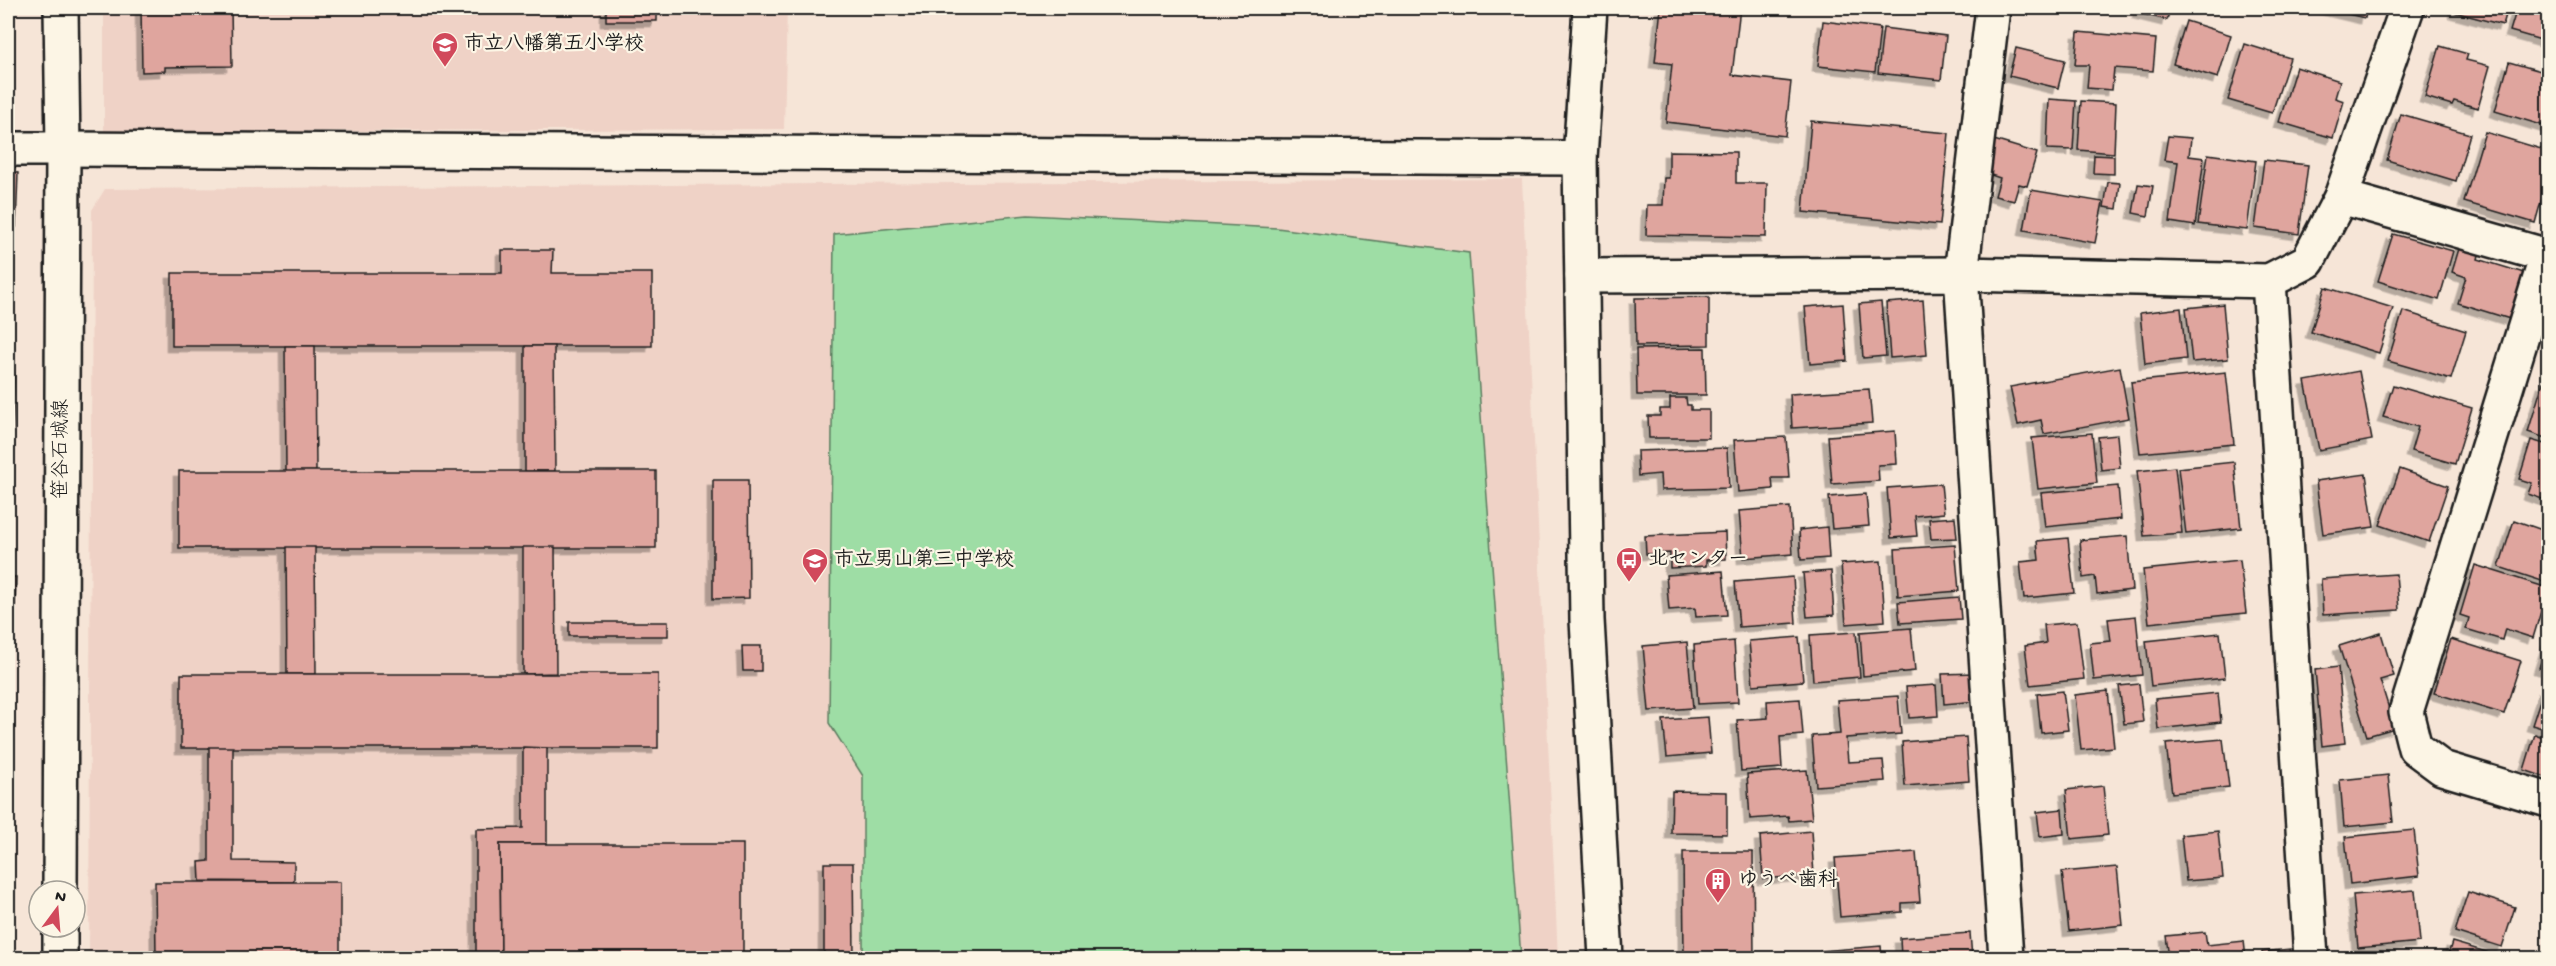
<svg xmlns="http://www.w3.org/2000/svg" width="2556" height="966" font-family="'Gochi Hand','Klee One',sans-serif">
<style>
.built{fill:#efd2c6}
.green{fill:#9edda5;stroke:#5d7c60;stroke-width:1.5}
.building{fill:#dfa59e;stroke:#1c1c1c;stroke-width:1.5;filter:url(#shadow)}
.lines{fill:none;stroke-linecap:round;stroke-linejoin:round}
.minor-casing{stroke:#1c1c1c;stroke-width:38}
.tertiary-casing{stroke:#1c1c1c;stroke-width:38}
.minor{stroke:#fcf5e5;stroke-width:33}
.tertiary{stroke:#fcf5e5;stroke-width:33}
.labels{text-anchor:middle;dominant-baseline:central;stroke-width:4.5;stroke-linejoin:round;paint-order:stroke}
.poi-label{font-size:20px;font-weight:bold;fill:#1c1c1c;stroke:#fcf5e5;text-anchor:start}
.street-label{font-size:20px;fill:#1c1c1c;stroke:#fcf5e5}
</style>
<defs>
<filter id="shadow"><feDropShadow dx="-5.5" dy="5.5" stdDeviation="0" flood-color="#0004"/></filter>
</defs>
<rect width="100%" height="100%" fill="#f6e5d7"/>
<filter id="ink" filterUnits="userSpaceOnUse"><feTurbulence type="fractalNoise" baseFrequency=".0167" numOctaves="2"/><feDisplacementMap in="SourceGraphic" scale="12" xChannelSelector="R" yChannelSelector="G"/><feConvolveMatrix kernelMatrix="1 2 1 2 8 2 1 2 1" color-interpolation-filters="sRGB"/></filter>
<g filter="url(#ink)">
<g class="built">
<path d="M 104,8 L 787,8 L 784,129 L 104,132 Z"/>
<path d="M 1522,179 L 1558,958 L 89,958 L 92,210 L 105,189 Z"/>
</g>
<path class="green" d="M 1028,215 L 1277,228 L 1469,253 L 1521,958 L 863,958 L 863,776 L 829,723 L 834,234 Z"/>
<g class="building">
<path d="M 141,8 L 231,8 L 232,66 L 165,67 L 165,71 L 142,72 Z"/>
<rect x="606" y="8" width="51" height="13"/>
<path d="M 1661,8 L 1740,8 L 1732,75 L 1791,82 L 1785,136 L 1666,122 L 1672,64 L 1655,62 Z"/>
<path d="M 2139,8 L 2170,8 L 2167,20 L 2138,13 Z"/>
<path d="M 2323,8 L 2367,8 L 2365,18 Z"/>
<path d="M 2455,8 L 2508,8 L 2503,25 L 2454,12 Z"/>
<path d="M 2517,8 L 2548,8 L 2548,42 L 2510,31 Z"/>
<path d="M 1823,21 L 1880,28 L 1875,72 L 1818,66 Z"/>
<path d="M 2186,21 L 2231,35 L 2218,78 L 2173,64 Z"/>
<path d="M 1883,28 L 1946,36 L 1941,80 L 1878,73 Z"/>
<path d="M 2078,32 L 2156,39 L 2153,71 L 2114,68 L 2112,90 L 2087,88 L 2089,65 L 2075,65 Z"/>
<path d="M 2245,44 L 2290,58 L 2272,113 L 2228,100 Z"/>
<path d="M 2440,46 L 2468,54 L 2466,60 L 2490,66 L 2478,108 L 2454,101 L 2452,105 L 2425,97 Z"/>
<path d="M 2016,48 L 2065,60 L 2058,88 L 2009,76 Z"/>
<path d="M 2509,62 L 2548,73 L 2548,127 L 2495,111 Z"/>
<path d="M 2296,67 L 2340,81 L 2335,98 L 2344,101 L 2333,138 L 2279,122 Z"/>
<path d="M 2049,99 L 2076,101 L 2073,150 L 2047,149 Z"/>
<path d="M 2081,101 L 2116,103 L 2114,153 L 2078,150 Z"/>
<path d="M 2401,114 L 2470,134 L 2456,181 L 2387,160 Z"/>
<path d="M 1811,121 L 1949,133 L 1940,225 L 1803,212 Z"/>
<path d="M 2485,132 L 2548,151 L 2548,177 L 2535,223 L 2464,202 Z"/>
<path d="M 2168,136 L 2191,138 L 2189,156 L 2204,158 L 2195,226 L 2170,222 L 2178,162 L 2164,160 Z"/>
<path d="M 1994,140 L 2037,153 L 2027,186 L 2019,184 L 2014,201 L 1995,196 L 2000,178 L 1985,173 Z"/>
<path d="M 1669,151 L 1736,152 L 1736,183 L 1767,183 L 1766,237 L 1646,235 L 1647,205 L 1663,205 L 1664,178 L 1669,178 Z"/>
<path d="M 2208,154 L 2256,161 L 2247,230 L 2198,224 Z"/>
<path d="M 2094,155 L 2114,156 L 2114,174 L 2093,173 Z"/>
<path d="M 2264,160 L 2308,165 L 2299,234 L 2255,228 Z"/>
<path d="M 8,172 L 18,173 L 16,227 L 8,227 Z"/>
<path d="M 2108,182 L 2120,183 L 2117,209 L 2104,207 Z"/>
<path d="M 2138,184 L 2153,186 L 2148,216 L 2133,213 Z"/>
<path d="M 2031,190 L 2103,202 L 2095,243 L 2024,230 Z"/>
<path d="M 2393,234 L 2453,251 L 2439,300 L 2378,281 Z"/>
<path d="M 2461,242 L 2481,247 L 2478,259 L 2524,273 L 2510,319 L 2458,303 L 2466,277 L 2452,272 Z"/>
<path d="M 502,250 L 553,250 L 552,273 L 652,273 L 652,346 L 172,346 L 172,273 L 502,273 Z"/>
<path d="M 2325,287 L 2393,308 L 2379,353 L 2311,332 Z"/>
<path d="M 1709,297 L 1709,345 L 1636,346 L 1635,298 Z"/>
<path d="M 1923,300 L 1927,355 L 1890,358 L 1886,303 Z"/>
<path d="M 1881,302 L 1886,356 L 1863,358 L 1859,304 Z"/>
<path d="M 1843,304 L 1847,361 L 1810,364 L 1805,307 Z"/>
<path d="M 2223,304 L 2228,359 L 2192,362 L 2186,308 Z"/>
<path d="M 2181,308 L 2186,359 L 2145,364 L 2140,313 Z"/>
<path d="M 2403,311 L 2466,331 L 2451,379 L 2388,361 Z"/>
<path d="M 285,346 L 315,346 L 316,471 L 286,472 Z"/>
<path d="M 525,346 L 554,346 L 555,471 L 525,471 Z"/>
<path d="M 1705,348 L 1706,395 L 1637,395 L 1636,349 Z"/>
<path d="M 2120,367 L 2129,418 L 2044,434 L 2041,420 L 2018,425 L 2010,387 Z"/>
<path d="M 2359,371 L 2372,440 L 2319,450 L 2305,381 Z"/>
<path d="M 8,372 L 14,373 L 12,442 L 8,441 Z"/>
<path d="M 2226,372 L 2234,444 L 2140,453 L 2131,382 Z"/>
<path d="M 2543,382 L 2548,383 L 2548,439 L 2528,432 Z"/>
<path d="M 2393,385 L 2472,408 L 2455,464 L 2411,451 L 2418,427 L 2383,417 Z"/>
<path d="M 1869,389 L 1872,423 L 1792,428 L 1790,394 Z"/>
<path d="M 1670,398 L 1686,398 L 1687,405 L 1691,405 L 1691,410 L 1709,410 L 1709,438 L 1649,438 L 1648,416 L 1660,416 L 1660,409 L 1670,409 Z"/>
<path d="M 1895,431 L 1897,464 L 1878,465 L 1879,481 L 1832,484 L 1828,436 Z"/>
<path d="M 2092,433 L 2097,483 L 2038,489 L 2032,438 Z"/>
<path d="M 2117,435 L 2120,468 L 2101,470 L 2098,437 Z"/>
<path d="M 1786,437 L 1789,478 L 1772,478 L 1773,489 L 1738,492 L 1734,440 Z"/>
<path d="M 2531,440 L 2548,445 L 2548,501 L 2528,494 L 2532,483 L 2519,479 Z"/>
<path d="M 1727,448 L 1729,488 L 1661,490 L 1660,474 L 1638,476 L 1637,451 Z"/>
<path d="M 2234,462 L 2241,528 L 2186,534 L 2178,468 Z"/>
<path d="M 2175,467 L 2182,533 L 2144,536 L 2137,471 Z"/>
<path d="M 2400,469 L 2448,486 L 2429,542 L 2380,525 Z"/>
<rect x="179" y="471" width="477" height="77"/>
<path d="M 2366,474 L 2374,527 L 2323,534 L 2316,481 Z"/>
<path d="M 713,480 L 748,480 L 749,598 L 713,599 Z"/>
<path d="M 1941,484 L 1944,513 L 1915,516 L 1917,536 L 1891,538 L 1887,488 Z"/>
<path d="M 2118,486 L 2121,519 L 2045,527 L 2041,493 Z"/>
<path d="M 1866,494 L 1869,526 L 1832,529 L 1829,497 Z"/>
<path d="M 1790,507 L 1793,554 L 1743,558 L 1739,511 Z"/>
<path d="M 1955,517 L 1957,538 L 1931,539 L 1929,519 Z"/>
<path d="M 2514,520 L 2548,532 L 2548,583 L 2499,567 Z"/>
<path d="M 1827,527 L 1829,558 L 1801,560 L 1799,530 Z"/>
<path d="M 1725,532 L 1726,559 L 1706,560 L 1706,566 L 1670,568 L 1670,553 L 1646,554 L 1645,536 Z"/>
<path d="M 2127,536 L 2132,590 L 2097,594 L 2095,576 L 2083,578 L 2080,540 Z"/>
<path d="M 2068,538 L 2074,593 L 2024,598 L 2020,562 L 2039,560 L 2037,541 Z"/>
<path d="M 1955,545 L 1959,591 L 1898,596 L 1895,549 Z"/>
<path d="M 286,547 L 315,547 L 316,674 L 287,674 Z"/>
<path d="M 523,547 L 555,547 L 556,673 L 523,674 Z"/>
<path d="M 2240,560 L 2246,613 L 2149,623 L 2143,570 Z"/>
<path d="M 1881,561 L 1885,621 L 1846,624 L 1841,564 Z"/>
<path d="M 2475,565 L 2548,588 L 2533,638 L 2505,629 L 2502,640 L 2466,629 L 2469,618 L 2460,615 Z"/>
<path d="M 1723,571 L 1727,615 L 1696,617 L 1695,608 L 1669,610 L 1666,575 Z"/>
<path d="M 1831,571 L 1834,615 L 1807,617 L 1803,573 Z"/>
<path d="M 2396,574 L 2399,610 L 2323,615 L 2321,579 Z"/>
<path d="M 8,577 L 16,577 L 15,608 L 8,608 Z"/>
<path d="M 1793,577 L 1796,623 L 1739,627 L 1735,582 Z"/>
<path d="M 1959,597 L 1961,619 L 1900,623 L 1898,602 Z"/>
<path d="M 2136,616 L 2142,675 L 2094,680 L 2090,643 L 2111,641 L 2108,619 Z"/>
<rect x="569" y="622" width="99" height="14"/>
<path d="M 2077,622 L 2084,679 L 2030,685 L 2025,646 L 2046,643 L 2044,625 Z"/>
<path d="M 1911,628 L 1915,671 L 1863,676 L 1860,632 Z"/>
<path d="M 1856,632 L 1860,677 L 1813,681 L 1810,635 Z"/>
<path d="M 2220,633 L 2225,678 L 2151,686 L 2146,641 Z"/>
<path d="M 2381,633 L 2394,676 L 2380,680 L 2395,728 L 2367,736 L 2339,646 Z"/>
<path d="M 1799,637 L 1803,681 L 1753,685 L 1749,641 Z"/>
<path d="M 2451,639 L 2521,661 L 2504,714 L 2434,693 Z"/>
<path d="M 2548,639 L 2548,670 L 2539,668 Z"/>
<path d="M 1734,641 L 1738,702 L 1698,704 L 1694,645 Z"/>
<path d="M 1687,642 L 1693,708 L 1649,711 L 1643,646 Z"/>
<path d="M 742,646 L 761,646 L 761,671 L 743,671 Z"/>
<path d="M 2338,667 L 2345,743 L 2322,746 L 2315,670 Z"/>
<path d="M 1975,673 L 1977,701 L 1944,704 L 1942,674 Z"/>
<rect x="181" y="674" width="477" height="74"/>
<path d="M 2139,684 L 2143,722 L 2124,724 L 2119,686 Z"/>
<path d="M 1936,685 L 1938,716 L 1909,718 L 1906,687 Z"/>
<path d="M 2544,688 L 2548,689 L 2548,730 L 2532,725 Z"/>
<path d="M 2063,691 L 2068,730 L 2041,733 L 2037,694 Z"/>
<path d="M 2108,691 L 2114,747 L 2081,750 L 2075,695 Z"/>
<path d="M 2218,693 L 2221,722 L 2158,729 L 2155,699 Z"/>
<path d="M 1898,696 L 1901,734 L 1846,738 L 1848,762 L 1883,760 L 1885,781 L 1816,786 L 1812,736 L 1840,734 L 1837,700 Z"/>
<path d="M 1800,699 L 1803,735 L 1780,737 L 1782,768 L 1741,771 L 1737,720 L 1768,718 L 1767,701 Z"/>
<path d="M 1708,717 L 1711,753 L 1667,757 L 1663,720 Z"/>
<path d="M 2535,734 L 2548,739 L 2548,778 L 2524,770 Z"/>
<path d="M 1966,737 L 1969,781 L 1905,786 L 1902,742 Z"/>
<path d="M 2223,739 L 2229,787 L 2172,793 L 2166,744 Z"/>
<path d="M 209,747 L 233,747 L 233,861 L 294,862 L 294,882 L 200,881 L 199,862 L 209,861 Z"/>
<path d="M 523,747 L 547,748 L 547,844 L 500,844 L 501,958 L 476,958 L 476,829 L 523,828 Z"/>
<path d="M 1807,770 L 1812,819 L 1789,821 L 1788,816 L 1750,819 L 1747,774 Z"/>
<path d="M 2388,775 L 2393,822 L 2344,827 L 2340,780 Z"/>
<path d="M 2103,786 L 2108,835 L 2071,839 L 2066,790 Z"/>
<path d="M 1672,791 L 1727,792 L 1727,834 L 1671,833 Z"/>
<path d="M 2062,809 L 2064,834 L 2040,837 L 2037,812 Z"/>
<path d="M 2414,830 L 2419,876 L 2350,884 L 2345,837 Z"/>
<path d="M 1811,831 L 1814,875 L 1763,879 L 1760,836 Z"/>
<path d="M 2218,831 L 2223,878 L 2186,881 L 2181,835 Z"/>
<path d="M 500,844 L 743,844 L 743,958 L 501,958 Z"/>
<path d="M 1683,852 L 1753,852 L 1754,956 L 1684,957 Z"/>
<path d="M 1916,852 L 1920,902 L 1902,903 L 1902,912 L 1840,917 L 1835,858 Z"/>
<path d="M 824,863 L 853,863 L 854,958 L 824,958 Z"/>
<path d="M 2117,867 L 2123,925 L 2069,931 L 2062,872 Z"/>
<path d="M 155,882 L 340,882 L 340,958 L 156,958 Z"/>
<path d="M 2415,890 L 2420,942 L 2358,948 L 2353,895 Z"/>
<path d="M 2468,892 L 2515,907 L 2502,947 L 2455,932 Z"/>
<path d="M 2205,932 L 2207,945 L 2244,941 L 2246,958 L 2169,958 L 2166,936 Z"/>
<path d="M 1970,933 L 1972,958 L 1901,958 L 1900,938 Z"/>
<path d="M 2452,942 L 2507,958 L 2447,958 Z"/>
<path d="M 1881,946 L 1882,958 L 1822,958 L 1821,951 Z"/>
<path d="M 2290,949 L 2291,958 L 2262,958 L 2262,952 Z"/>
<path d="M 2130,955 L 2130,958 L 2095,958 Z"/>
</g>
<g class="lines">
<g class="minor-casing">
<g id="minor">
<path d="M 1993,8 L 1961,274 L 2006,958"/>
<path d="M 63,149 L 1580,158"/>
<path d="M 2341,197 L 2548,256"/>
<path d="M 2548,252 L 2406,712 L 2415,748 L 2442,768 L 2548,800"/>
<path d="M 1582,276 L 1961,274 L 2269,281 L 2308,261 L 2341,197 L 2407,8"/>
<path d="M 2269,281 L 2311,958"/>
</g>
</g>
<g class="tertiary-casing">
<g id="tertiary">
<path d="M 1590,8 L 1580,158 L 1587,620 L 1606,958"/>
<path d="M 8,149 L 63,149"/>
<path d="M 60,891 L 63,149 L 61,8"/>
<path d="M 60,958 L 60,927"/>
</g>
</g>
<use href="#minor" class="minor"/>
<use href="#tertiary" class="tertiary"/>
</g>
</g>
<defs>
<g id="school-pin" transform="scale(1.35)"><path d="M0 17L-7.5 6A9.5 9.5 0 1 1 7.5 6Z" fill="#d1495b" stroke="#fcf5e5"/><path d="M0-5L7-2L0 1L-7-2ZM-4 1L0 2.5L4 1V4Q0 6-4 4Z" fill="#fff"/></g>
<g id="bus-pin" transform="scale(1.35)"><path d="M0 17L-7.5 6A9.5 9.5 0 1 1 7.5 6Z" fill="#d1495b" stroke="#fcf5e5"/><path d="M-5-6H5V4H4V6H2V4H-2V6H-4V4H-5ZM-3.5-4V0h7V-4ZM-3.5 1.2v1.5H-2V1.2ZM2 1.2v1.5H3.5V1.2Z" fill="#fff"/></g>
<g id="building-pin" transform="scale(1.35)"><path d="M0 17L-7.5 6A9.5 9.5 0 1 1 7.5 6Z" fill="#d1495b" stroke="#fcf5e5"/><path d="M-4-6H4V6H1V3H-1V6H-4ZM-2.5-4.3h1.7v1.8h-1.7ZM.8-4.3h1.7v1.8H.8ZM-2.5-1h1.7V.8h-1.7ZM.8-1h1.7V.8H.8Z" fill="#fff"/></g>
</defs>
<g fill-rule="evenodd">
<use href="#school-pin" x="445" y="45"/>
<use href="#bus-pin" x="1629" y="560"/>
<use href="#school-pin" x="815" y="561"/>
<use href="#building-pin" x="1718" y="881"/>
</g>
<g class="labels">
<g class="poi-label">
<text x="464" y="45">市立八幡第五小学校</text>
<text x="1648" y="560">北センター</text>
<text x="834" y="561">市立男山第三中学校</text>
<text x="1738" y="881">ゆうべ歯科</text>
</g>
<g class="street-label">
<text transform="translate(62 449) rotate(-90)">笹谷石城線</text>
</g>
</g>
<rect width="2556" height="966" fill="none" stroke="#fcf5e5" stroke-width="30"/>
<rect x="15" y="15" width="2526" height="936" fill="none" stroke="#1c1c1c" stroke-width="2" filter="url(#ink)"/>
<g transform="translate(57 909) rotate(16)"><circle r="28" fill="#fcf5e5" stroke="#a29e95" stroke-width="1.5"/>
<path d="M0-4.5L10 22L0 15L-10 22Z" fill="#d1495b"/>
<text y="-9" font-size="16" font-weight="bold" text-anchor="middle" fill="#1c1c1c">N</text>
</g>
</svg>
